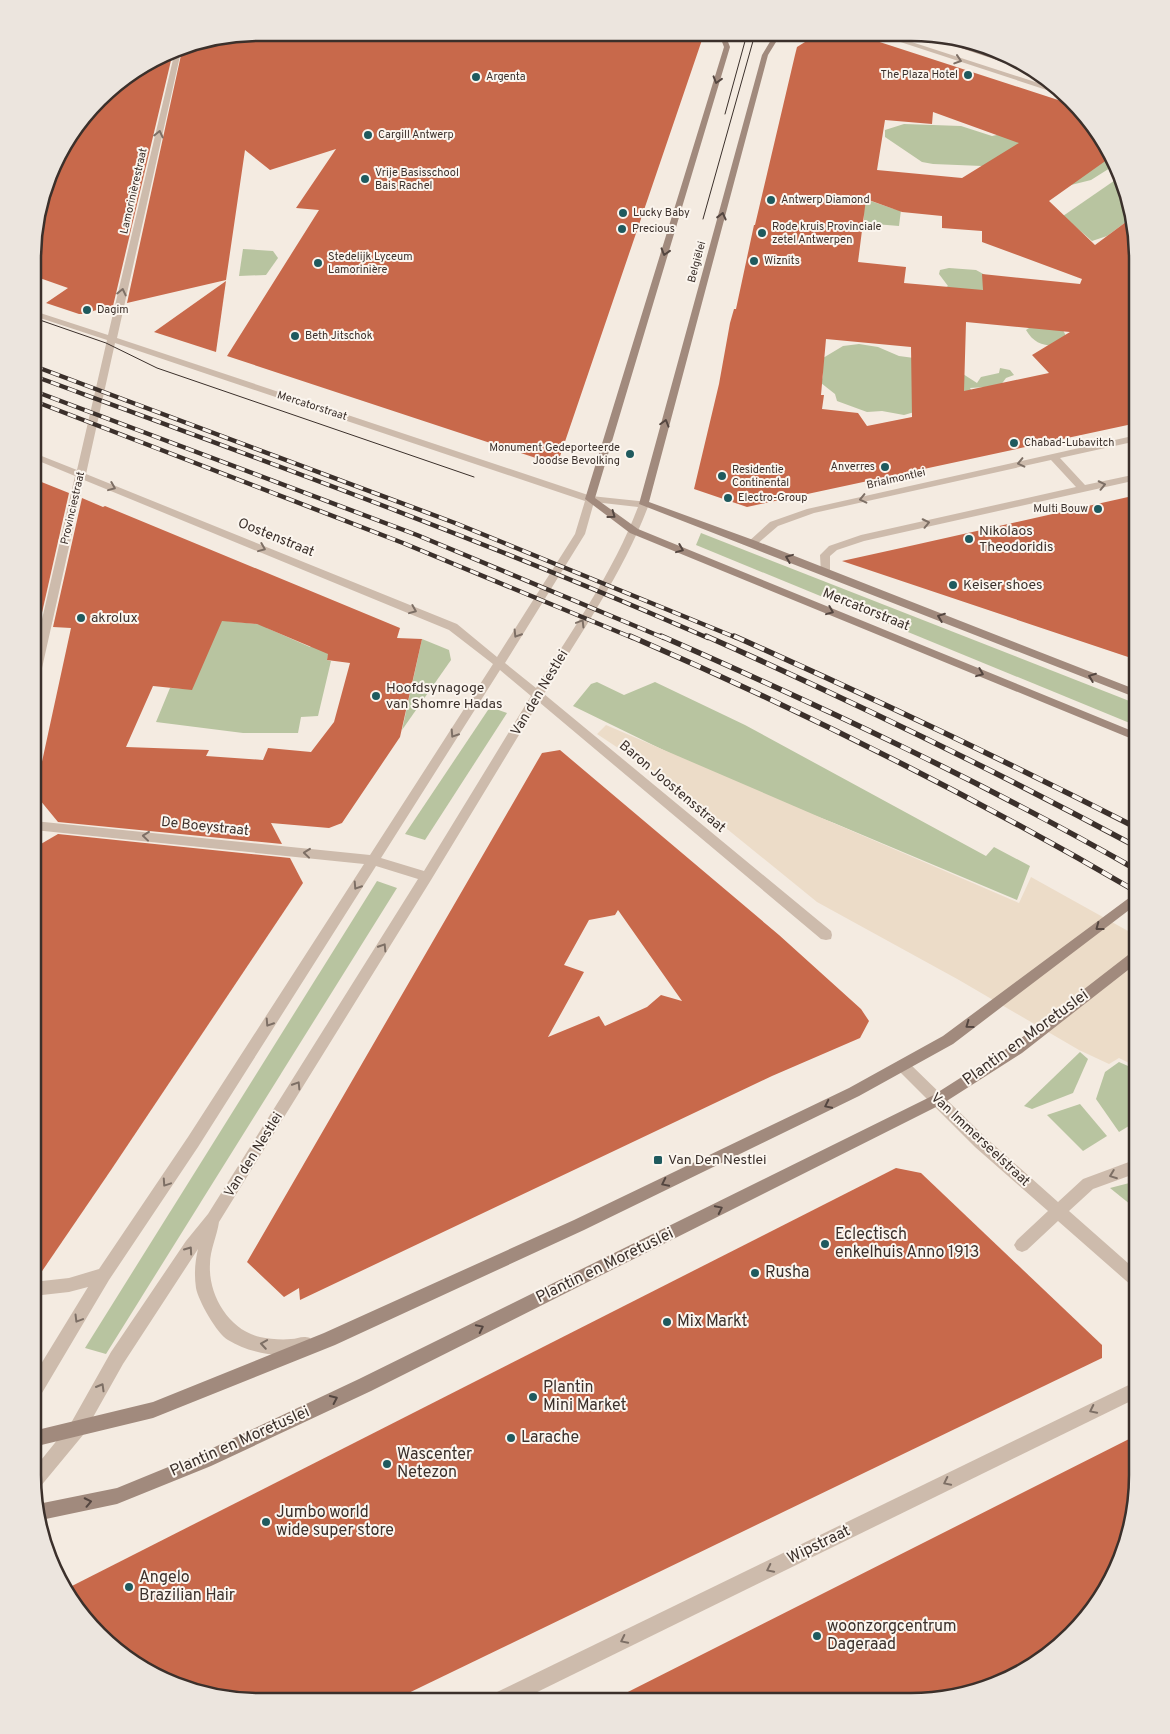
<svg xmlns="http://www.w3.org/2000/svg" width="1170" height="1734" font-family="Overpass,sans-serif">
<style>
.green{fill:#b8c4a0}
.plaza{fill:#ecdcc8}
.building{fill:#c8694b;fill-rule:evenodd}
.lines{fill:none;stroke-linecap:round;stroke-linejoin:round}
.street{fill:#cdbbac;fill-rule:evenodd}
.secondary{fill:#a18a7d;fill-rule:evenodd}
.tram{stroke:#3b302b;stroke-width:1}
.rail-far1-casing{stroke:#3b302b;stroke-width:4.5}
.rail-casing{stroke:#3b302b;stroke-width:5.5}
.rail-far1{stroke:#fbf5ee;stroke-width:3;stroke-dasharray:9;stroke-linecap:butt}
.rail{stroke:#fbf5ee;stroke-width:4;stroke-dasharray:11;stroke-linecap:butt}
.oneway{stroke:#7d6f65}
.oneway2{stroke:#544640}
.poi-dot{fill:#1f5a5e;stroke:#fbf5ee;stroke-width:2}
.labels{text-anchor:middle;dominant-baseline:central;stroke-width:4;stroke-linejoin:round;paint-order:stroke}
.far-poi-label{font-size:11px;fill:#3b302b;stroke:#fbf5ee;text-anchor:start}
.far-street-label{font-size:11px;fill:#3b302b;stroke:#fbf5ee}
.poi-label{font-size:14px;fill:#3b302b;stroke:#fbf5ee;text-anchor:start}
.street-label{font-size:14px;fill:#3b302b;stroke:#fbf5ee}
.near-street-label{font-size:16px;fill:#3b302b;stroke:#fbf5ee}
.near-poi-label{font-size:16px;fill:#3b302b;stroke:#fbf5ee;text-anchor:start}
.rim{fill:none;stroke:#3b302b;stroke-width:2.5}
</style>
<rect width="100%" height="100%" fill="#f4ebe1"/>
<g class="green">
<path d="M 904,124 L 961,126 L 992,136 L 1006,133 L 1110,163 L 1110,168 L 1091,180 L 1067,186 L 982,166 L 933,164 L 922,162 L 885,137 L 885,130 Z"/>
<path d="M 1121,176 L 1130,219 L 1107,236 L 1092,241 L 1063,216 Z"/>
<path d="M 865,199 L 894,209 L 901,210 L 899,226 L 875,224 L 864,220 L 864,214 L 856,213 Z"/>
<path d="M 243,249 L 273,251 L 278,258 L 266,275 L 239,276 Z"/>
<path d="M 949,268 L 976,270 L 987,276 L 1063,330 L 1066,336 L 1054,346 C 1041,345 1033,342 1026,330 L 1029,328 L 942,290 L 948,286 L 939,274 L 940,270 Z"/>
<path d="M 859,344 L 878,347 L 899,356 L 914,358 L 963,374 L 977,383 L 981,377 L 999,373 L 1000,368 L 1010,370 L 1014,375 L 1006,378 L 1000,386 L 970,388 L 974,395 L 904,415 L 882,411 L 867,412 L 837,401 L 835,394 L 821,383 L 823,376 L 823,358 L 843,346 Z"/>
<path d="M 701,533 L 1137,704 L 1137,726 L 696,545 Z"/>
<path d="M 209,619 L 266,625 L 267,628 L 310,647 L 313,644 L 330,647 L 327,660 L 331,661 L 318,716 L 301,717 L 298,733 L 243,733 L 156,722 L 170,688 L 192,689 Z"/>
<path d="M 422,639 L 449,650 L 451,660 L 402,730 Z"/>
<path d="M 597,682 L 624,695 L 655,682 L 745,725 L 986,856 L 994,847 L 1030,866 L 1017,900 L 834,823 L 733,784 L 573,706 L 591,684 Z"/>
<path d="M 490,707 L 507,713 L 425,840 L 405,834 Z"/>
<path d="M 377,881 L 397,888 L 106,1354 L 85,1348 Z"/>
<path d="M 1080,1052 L 1088,1059 L 1073,1093 L 1032,1109 L 1024,1106 Z"/>
<path d="M 1119,1062 L 1137,1070 L 1137,1121 L 1119,1132 L 1096,1099 L 1105,1072 Z"/>
<path d="M 1080,1104 L 1107,1136 L 1083,1151 L 1047,1115 Z"/>
<path d="M 1137,1181 L 1137,1207 L 1136,1209 L 1110,1188 Z"/>
</g>
<path class="plaza" d="M 606,725 L 1019,903 L 1031,877 L 1137,936 L 1137,1058 L 1131,1064 L 1119,1058 L 1109,1064 L 1079,1050 L 959,980 L 817,902 L 668,781 L 597,734 Z"/>
<g class="building">
<path d="M 259,32 L 704,34 L 557,465 L 227,356 L 319,210 L 296,208 L 336,149 L 270,170 L 245,150 L 226,280 L 127,303 L 183,46 Z"/>
<path d="M 825,34 L 855,34 L 1052,98 L 1076,106 L 1091,121 L 1111,157 L 1049,201 L 1095,245 L 1130,219 L 1138,259 L 1137,423 L 747,507 L 694,489 L 719,384 L 730,323 L 734,309 L 736,309 L 754,225 L 755,225 L 795,55 L 797,47 L 813,37 ZM 933,112 L 1019,143 L 962,178 L 877,170 L 885,120 L 932,124 ZM 866,199 L 902,212 L 942,216 L 942,228 L 982,231 L 982,242 L 1082,279 L 1080,284 L 982,274 L 983,290 L 904,283 L 906,267 L 858,262 ZM 966,322 L 1070,332 L 1032,355 L 1049,373 L 964,391 ZM 826,339 L 911,347 L 912,417 L 867,426 L 858,413 L 822,409 L 824,395 L 821,395 Z"/>
<path d="M 173,52 L 113,306 L 93,311 L 89,314 L 79,314 L 46,303 L 68,288 L 34,276 L 34,229 L 63,146 L 110,88 Z"/>
<path d="M 226,281 L 216,352 L 154,332 Z"/>
<path d="M 34,479 L 69,493 L 39,626 L 34,626 Z"/>
<path d="M 1137,495 L 1137,660 L 842,561 L 901,548 Z"/>
<path d="M 82,498 L 103,507 L 105,506 L 400,628 L 397,638 L 422,639 L 400,737 L 342,823 L 329,828 L 271,823 L 282,844 L 58,822 L 35,794 L 71,628 L 53,627 ZM 222,621 L 257,624 L 328,654 L 327,660 L 350,663 L 334,722 L 311,752 L 268,748 L 263,760 L 206,756 L 209,750 L 126,747 L 153,686 L 192,690 Z"/>
<path d="M 560,750 L 779,935 L 861,1009 L 869,1021 L 860,1038 L 772,1076 L 300,1300 L 299,1288 L 284,1297 L 247,1262 L 542,753 ZM 618,910 L 682,1001 L 661,995 L 647,1007 L 605,1026 L 599,1016 L 548,1037 L 584,972 L 564,965 L 589,920 L 615,915 Z"/>
<path d="M 58,834 L 290,858 L 303,883 L 111,1170 L 36,1280 L 33,1280 L 34,848 Z"/>
<path d="M 896,1168 L 921,1173 L 1102,1345 L 1102,1358 L 394,1700 L 230,1700 L 172,1684 L 121,1655 L 79,1613 L 66,1589 Z"/>
<path d="M 1137,1435 L 1137,1490 L 1120,1562 L 1091,1613 L 1062,1641 L 1049,1655 L 998,1684 L 912,1702 L 610,1701 Z"/>
</g>
<g class="lines">
<g class="street">
<path d="M 876,34 L 887,34 L 1060,90 L 1065,96 Z"/>
<path d="M 182,47 L 117,338 L 591,496 L 648,502 L 649,504 C 624,572 581,632 544,694 L 831,931 L 832,935 L 831,939 L 826,940 L 821,939 L 539,702 L 431,880 L 219,1222 C 217,1236 210,1250 210,1264 C 208,1295 229,1330 260,1337 C 269,1339 282,1340 291,1339 C 298,1339 302,1335 310,1338 L 312,1344 L 310,1350 C 285,1360 251,1354 228,1340 C 217,1334 198,1300 196,1288 C 194,1274 195,1262 198,1249 L 123,1364 L 83,1435 L 40,1487 L 35,1489 L 33,1470 L 71,1423 L 111,1352 L 186,1241 L 208,1214 L 418,879 L 376,866 L 198,1147 L 109,1280 L 39,1398 L 33,1400 L 33,1377 L 88,1287 L 69,1292 L 33,1296 L 33,1282 L 69,1278 L 99,1269 L 188,1137 L 364,864 L 34,830 L 34,821 L 370,855 L 493,664 L 449,630 L 84,480 L 40,677 L 34,681 L 34,654 L 75,476 L 34,459 L 34,453 L 77,470 L 107,340 L 34,316 L 34,311 L 108,335 L 175,51 ZM 115,343 L 585,501 L 575,534 L 497,657 L 457,624 L 86,474 ZM 594,502 L 638,507 C 614,571 573,629 536,688 L 505,663 L 585,534 ZM 500,670 L 531,696 L 424,871 L 381,858 Z"/>
<path d="M 1137,435 L 1137,441 L 1060,458 L 1085,485 L 1137,474 L 1137,480 L 864,541 L 837,550 L 830,556 L 830,575 L 826,576 L 821,573 L 820,555 L 829,546 L 861,535 L 1076,487 L 1051,460 L 814,513 L 778,526 L 756,545 L 752,546 L 747,543 L 770,522 L 807,509 Z"/>
<path d="M 903,1060 L 908,1062 L 985,1137 L 1058,1202 L 1083,1179 L 1137,1159 L 1137,1173 L 1093,1189 L 1069,1211 L 1137,1271 L 1137,1288 L 1132,1286 L 1058,1221 L 1027,1250 L 1022,1252 L 1017,1250 L 1014,1245 L 1017,1240 L 1048,1211 L 975,1147 L 898,1070 L 896,1066 L 898,1062 Z"/>
<path d="M 1137,1381 L 1137,1398 L 521,1700 L 493,1700 L 495,1693 Z"/>
</g>
<g class="secondary">
<path d="M 719,34 L 725,34 L 730,47 L 595,498 L 638,529 L 1137,733 L 1137,741 L 630,533 L 585,499 L 724,47 Z"/>
<path d="M 780,34 L 788,34 L 776,42 L 768,55 L 649,502 L 756,541 L 1137,690 L 1137,698 L 639,504 L 762,55 L 771,40 Z"/>
<path d="M 919,34 L 930,34 L 1025,66 L 1035,71 L 1030,71 Z"/>
<path d="M 1137,892 L 1137,904 L 953,1044 L 859,1096 L 584,1230 L 335,1345 L 153,1418 L 33,1447 L 33,1431 L 153,1402 L 324,1333 L 574,1220 L 849,1088 L 943,1036 Z"/>
<path d="M 1137,951 L 1137,963 L 1022,1053 L 942,1104 L 371,1391 L 211,1466 L 117,1504 L 41,1520 L 38,1504 L 117,1488 L 200,1454 L 359,1379 L 932,1096 L 1012,1045 L 1132,952 Z"/>
</g>
<g class="tram">
<path d="M 725,114 L 747,34"/>
<path d="M 703,219 L 755,34"/>
<path d="M 34,318 L 106,343 L 157,368 L 474,477"/>
</g>
<g class="rail-far1-casing">
<g id="rail-far1">
<path d="M 34,366 L 455,523 L 737,638"/>
<path d="M 34,376 C 260,459 487,541 708,638"/>
<path d="M 34,391 L 417,535 L 664,638"/>
<path d="M 34,401 L 403,543 L 633,638"/>
</g>
</g>
<g class="rail-casing">
<g id="rail">
<path d="M 630,636 C 805,712 973,796 1137,892"/>
<path d="M 661,636 C 823,707 983,782 1137,870"/>
<path d="M 706,636 C 852,701 996,771 1137,847"/>
<path d="M 734,636 C 871,697 1004,760 1137,828"/>
</g>
</g>
<use href="#rail-far1" class="rail-far1"/>
<use href="#rail" class="rail"/>
</g>
<defs><path id="oneway-chevron" d="M-2-3.5L2.5 0L-2 3.5" fill="none" stroke-width="1.6" stroke-linecap="round" stroke-linejoin="round" transform="scale(1.25)"/></defs>
<g class="oneway">
<use href="#oneway-chevron" transform="translate(958 60) rotate(18)"/>
<use href="#oneway-chevron" transform="translate(159 134) rotate(-77)"/>
<use href="#oneway-chevron" transform="translate(122 292) rotate(-77)"/>
<use href="#oneway-chevron" transform="translate(1021 463) rotate(167)"/>
<use href="#oneway-chevron" transform="translate(1102 485) rotate(-12)"/>
<use href="#oneway-chevron" transform="translate(112 487) rotate(22)"/>
<use href="#oneway-chevron" transform="translate(863 499) rotate(167)"/>
<use href="#oneway-chevron" transform="translate(926 523) rotate(-12)"/>
<use href="#oneway-chevron" transform="translate(262 548) rotate(22)"/>
<use href="#oneway-chevron" transform="translate(413 610) rotate(22)"/>
<use href="#oneway-chevron" transform="translate(581 623) rotate(-59)"/>
<use href="#oneway-chevron" transform="translate(517 634) rotate(122)"/>
<use href="#oneway-chevron" transform="translate(454 734) rotate(123)"/>
<use href="#oneway-chevron" transform="translate(146 836) rotate(-174)"/>
<use href="#oneway-chevron" transform="translate(307 853) rotate(-174)"/>
<use href="#oneway-chevron" transform="translate(357 886) rotate(123)"/>
<use href="#oneway-chevron" transform="translate(383 947) rotate(-58)"/>
<use href="#oneway-chevron" transform="translate(269 1023) rotate(123)"/>
<use href="#oneway-chevron" transform="translate(297 1085) rotate(-58)"/>
<use href="#oneway-chevron" transform="translate(1113 1175) rotate(159)"/>
<use href="#oneway-chevron" transform="translate(166 1183) rotate(124)"/>
<use href="#oneway-chevron" transform="translate(189 1250) rotate(-55)"/>
<use href="#oneway-chevron" transform="translate(78 1319) rotate(121)"/>
<use href="#oneway-chevron" transform="translate(264 1344) rotate(-171)"/>
<use href="#oneway-chevron" transform="translate(101 1387) rotate(-60)"/>
<use href="#oneway-chevron" transform="translate(1093 1410) rotate(154)"/>
<use href="#oneway-chevron" transform="translate(947 1482) rotate(154)"/>
<use href="#oneway-chevron" transform="translate(770 1569) rotate(154)"/>
<use href="#oneway-chevron" transform="translate(624 1640) rotate(154)"/>
</g>
<g class="oneway2">
<use href="#oneway-chevron" transform="translate(717 80) rotate(107)"/>
<use href="#oneway-chevron" transform="translate(722 216) rotate(-76)"/>
<use href="#oneway-chevron" transform="translate(665 252) rotate(107)"/>
<use href="#oneway-chevron" transform="translate(665 423) rotate(-74)"/>
<use href="#oneway-chevron" transform="translate(612 515) rotate(36)"/>
<use href="#oneway-chevron" transform="translate(680 549) rotate(22)"/>
<use href="#oneway-chevron" transform="translate(789 558) rotate(-158)"/>
<use href="#oneway-chevron" transform="translate(830 611) rotate(22)"/>
<use href="#oneway-chevron" transform="translate(941 617) rotate(-159)"/>
<use href="#oneway-chevron" transform="translate(980 673) rotate(22)"/>
<use href="#oneway-chevron" transform="translate(1092 677) rotate(-159)"/>
<use href="#oneway-chevron" transform="translate(1099 927) rotate(143)"/>
<use href="#oneway-chevron" transform="translate(969 1025) rotate(144)"/>
<use href="#oneway-chevron" transform="translate(828 1105) rotate(154)"/>
<use href="#oneway-chevron" transform="translate(665 1183) rotate(154)"/>
<use href="#oneway-chevron" transform="translate(719 1209) rotate(-26)"/>
<use href="#oneway-chevron" transform="translate(480 1328) rotate(-26)"/>
<use href="#oneway-chevron" transform="translate(334 1399) rotate(-25)"/>
<use href="#oneway-chevron" transform="translate(88 1502) rotate(-12)"/>
</g>
<g class="poi-dot">
<circle cx="968" cy="75" r="5"/>
<circle cx="476" cy="77" r="5"/>
<circle cx="368" cy="135" r="5"/>
<circle cx="365" cy="179" r="5"/>
<circle cx="771" cy="200" r="5"/>
<circle cx="623" cy="213" r="5"/>
<circle cx="622" cy="229" r="5"/>
<circle cx="762" cy="233" r="5"/>
<circle cx="754" cy="261" r="5"/>
<circle cx="318" cy="263" r="5"/>
<circle cx="87" cy="310" r="5"/>
<circle cx="295" cy="336" r="5"/>
<circle cx="1014" cy="443" r="5"/>
<circle cx="630" cy="454" r="5"/>
<circle cx="885" cy="467" r="5"/>
<circle cx="722" cy="476" r="5"/>
<circle cx="728" cy="498" r="5"/>
<circle cx="1098" cy="509" r="5"/>
<circle cx="969" cy="539" r="5"/>
<circle cx="953" cy="585" r="5"/>
<circle cx="81" cy="618" r="5"/>
<circle cx="376" cy="696" r="5"/>
<rect x="653" y="1155" width="10" height="10" rx="2.5"/>
<circle cx="825" cy="1244" r="5"/>
<circle cx="755" cy="1273" r="5"/>
<circle cx="667" cy="1322" r="5"/>
<circle cx="533" cy="1397" r="5"/>
<circle cx="511" cy="1438" r="5"/>
<circle cx="387" cy="1464" r="5"/>
<circle cx="266" cy="1522" r="5"/>
<circle cx="129" cy="1587" r="5"/>
<circle cx="817" cy="1636" r="5"/>
</g>
<g class="labels">
<g class="far-poi-label">
<text x="958" y="75" text-anchor="end">The Plaza Hotel</text>
<text x="486" y="77">Argenta</text>
<text x="378" y="135">Cargill Antwerp</text>
<text x="375" y="173">Vrije Basisschool<tspan x="375" dy="13">Bais Rachel</tspan></text>
<text x="781" y="200">Antwerp Diamond</text>
<text x="633" y="213">Lucky Baby</text>
<text x="772" y="227">Rode kruis Provinciale<tspan x="772" dy="13">zetel Antwerpen</tspan></text>
<text x="632" y="229">Precious</text>
<text x="328" y="257">Stedelijk Lyceum<tspan x="328" dy="13">Lamorinière</tspan></text>
<text x="764" y="261">Wiznits</text>
<text x="97" y="310">Dagim</text>
<text x="305" y="336">Beth Jitschok</text>
<text x="1024" y="443">Chabad-Lubavitch</text>
<text x="620" y="448" text-anchor="end">Monument Gedeporteerde<tspan x="620" dy="13">Joodse Bevolking</tspan></text>
<text x="875" y="467" text-anchor="end">Anverres</text>
<text x="732" y="470">Residentie<tspan x="732" dy="13">Continental</tspan></text>
<text x="738" y="498">Electro-Group</text>
<text x="1088" y="509" text-anchor="end">Multi Bouw</text>
</g>
<g class="far-street-label">
<text transform="translate(134 191) rotate(-77)">Lamorinièrestraat</text>
<text transform="translate(697 262) rotate(-75)">Belgiëlei</text>
<text transform="translate(312 406) rotate(18)">Mercatorstraat</text>
<text transform="translate(896 479) rotate(-13)">Brialmontlei</text>
<text transform="translate(73 508) rotate(-77)">Provinciestraat</text>
</g>
<g class="poi-label">
<text x="979" y="531">Nikolaos<tspan x="979" dy="16">Theodoridis</tspan></text>
<text x="963" y="585">Keiser shoes</text>
<text x="91" y="618">akrolux</text>
<text x="386" y="688">Hoofdsynagoge<tspan x="386" dy="16">van Shomre Hadas</tspan></text>
<text x="668" y="1160">Van Den Nestlei</text>
</g>
<g class="street-label">
<text transform="translate(276 538) rotate(22)">Oostenstraat</text>
<text transform="translate(866 610) rotate(22)">Mercatorstraat</text>
<text transform="translate(540 693) rotate(-59)">Van den Nestlei</text>
<text transform="translate(672 787) rotate(40)">Baron Joostensstraat</text>
<text transform="translate(205 827) rotate(6)">De Boeystraat</text>
<text transform="translate(980 1140) rotate(43)">Van Immerseelstraat</text>
<text transform="translate(254 1155) rotate(-58)">Van den Nestlei</text>
</g>
<g class="near-street-label">
<text transform="translate(1026 1038) rotate(-36)">Plantin en Moretuslei</text>
<text transform="translate(605 1266) rotate(-26)">Plantin en Moretuslei</text>
<text transform="translate(240 1442) rotate(-24)">Plantin en Moretuslei</text>
<text transform="translate(819 1545) rotate(-26)">Wipstraat</text>
</g>
<g class="near-poi-label">
<text x="835" y="1235">Eclectisch<tspan x="835" dy="18">enkelhuis Anno 1913</tspan></text>
<text x="765" y="1273">Rusha</text>
<text x="677" y="1322">Mix Markt</text>
<text x="543" y="1388">Plantin<tspan x="543" dy="18">Mini Market</tspan></text>
<text x="521" y="1438">Larache</text>
<text x="397" y="1455">Wascenter<tspan x="397" dy="18">Netezon</tspan></text>
<text x="276" y="1513">Jumbo world<tspan x="276" dy="18">wide super store</tspan></text>
<text x="139" y="1578">Angelo<tspan x="139" dy="18">Brazilian Hair</tspan></text>
<text x="827" y="1627">woonzorgcentrum<tspan x="827" dy="18">Dageraad</tspan></text>
</g>
</g>
<path d="M0 0H1170V1734H0ZM259 41H911A218 218 0 0 1 1129 259V1475A218 218 0 0 1 911 1693H259A218 218 0 0 1 41 1475V259A218 218 0 0 1 259 41Z" fill="#ece5de" fill-rule="evenodd"/>
<path class="rim" d="M259 41H911A218 218 0 0 1 1129 259V1475A218 218 0 0 1 911 1693H259A218 218 0 0 1 41 1475V259A218 218 0 0 1 259 41Z"/>
</svg>
